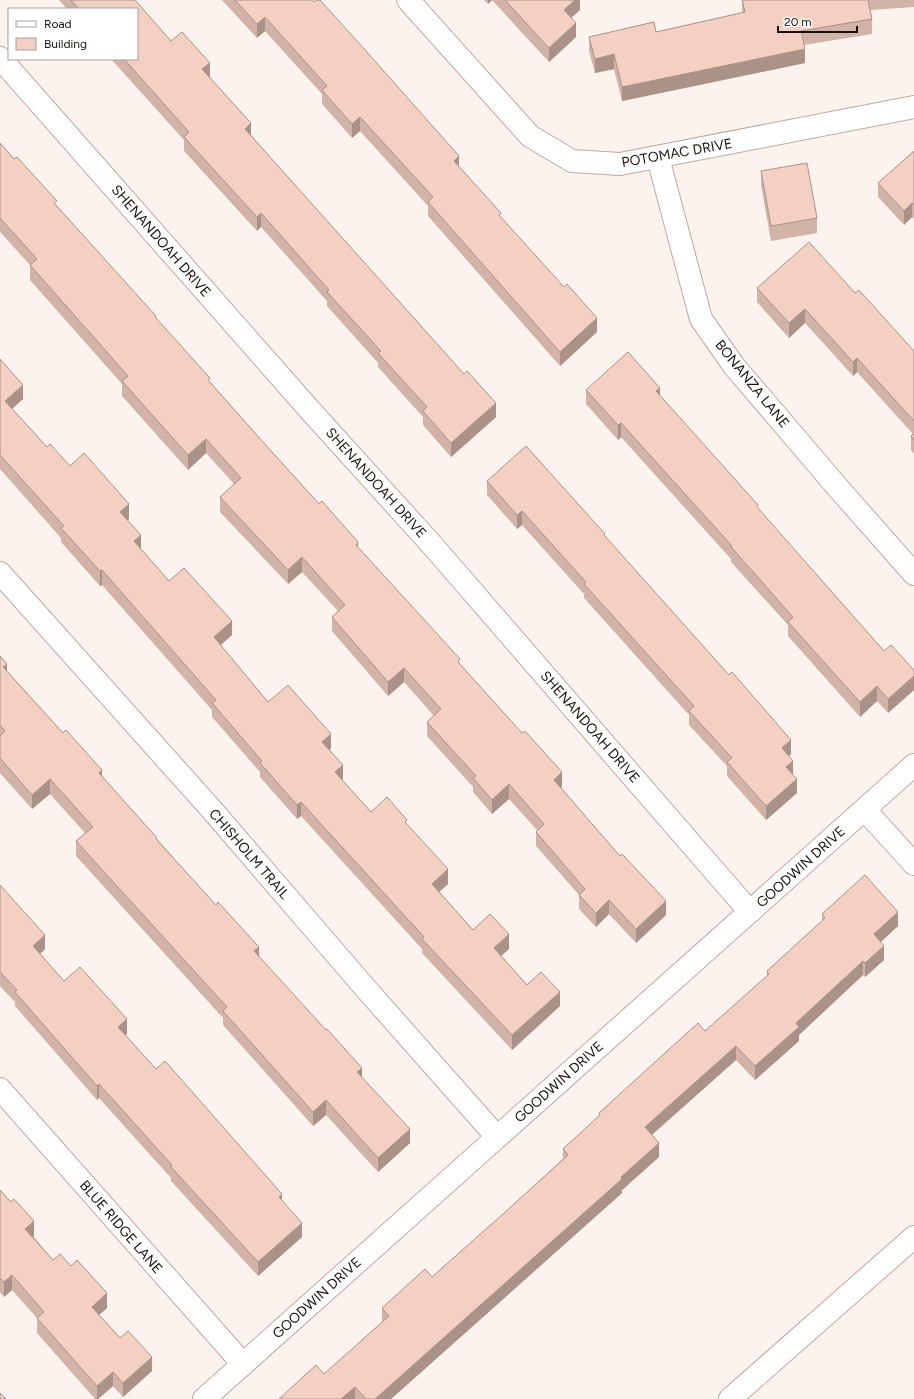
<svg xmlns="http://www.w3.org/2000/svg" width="914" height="1399" font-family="Figtree,sans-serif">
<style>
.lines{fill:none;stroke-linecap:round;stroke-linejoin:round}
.minor-casing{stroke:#c0a89e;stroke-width:24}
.minor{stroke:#fff;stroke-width:22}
.wall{fill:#d1b3a7}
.shaded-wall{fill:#aa9288}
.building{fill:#f3d0c2;stroke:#aa9288}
.labels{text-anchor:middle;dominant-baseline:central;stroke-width:3;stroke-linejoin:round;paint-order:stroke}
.street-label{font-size:14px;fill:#1a110e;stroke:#fff}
</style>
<rect width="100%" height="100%" fill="#fdf3ee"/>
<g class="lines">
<g class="minor-casing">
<g id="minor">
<path d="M 408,0 L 530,136 L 572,161 L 620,164 L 914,107"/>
<path d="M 0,58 L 308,408 L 432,545 L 750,912"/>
<path d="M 658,158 L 701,319 L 734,366 L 839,489 L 914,574"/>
<path d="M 0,573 L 212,810 L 367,990 L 497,1137"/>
<path d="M 865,810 L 914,864"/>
<path d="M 0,1089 L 243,1364"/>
<path d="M 204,1399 L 914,765"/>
<path d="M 730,1399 L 914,1237"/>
</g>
</g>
<use href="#minor" class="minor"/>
</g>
<g class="wall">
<path d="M 59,0 L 135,0 L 171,41 L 210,77 L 251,135 L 496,417 L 451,457 L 423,425 L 423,417 L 378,367 L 378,363 L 327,306 L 327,301 L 261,227 L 257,231 L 184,151 L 184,140 L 111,59 L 137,59 L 137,9 L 67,9 Z"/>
<path d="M 222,0 L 312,0 L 459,167 L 597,332 L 560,366 L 428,216 L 428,206 L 360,131 L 352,138 L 322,104 L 322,94 L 265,31 L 257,38 Z"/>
<path d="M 484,0 L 580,0 L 580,10 L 571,18 L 576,37 L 549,62 L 492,0 L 488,4 Z"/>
<path d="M 742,0 L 914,0 L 914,7 L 870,10 L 872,19 L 872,34 L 804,45 L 805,63 L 622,101 L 614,69 L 595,73 L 589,51 L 589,37 L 656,32 L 742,13 Z"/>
<path d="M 0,143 L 57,206 L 156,319 L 210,382 L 255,433 L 358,548 L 460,664 L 562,787 L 561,788 L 666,915 L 636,943 L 609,914 L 596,927 L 579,909 L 579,895 L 536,846 L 536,832 L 537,830 L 509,799 L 492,814 L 473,792 L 473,787 L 427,736 L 427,722 L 434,716 L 404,682 L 388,696 L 332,631 L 332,617 L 338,611 L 302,572 L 288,584 L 220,512 L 220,497 L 234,484 L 206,453 L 188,470 L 122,396 L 122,384 L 30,280 L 30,265 L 0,232 Z"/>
<path d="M 914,151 L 914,219 L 912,217 L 904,225 L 878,197 L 878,183 Z"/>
<path d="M 761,171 L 817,218 L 817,233 L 771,241 L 761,185 Z"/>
<path d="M 757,288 L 855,293 L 914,351 L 914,454 L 911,450 L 911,436 L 913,434 L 857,372 L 853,376 L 805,323 L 789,338 L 757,302 Z"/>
<path d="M 0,359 L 23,399 L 12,409 L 47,447 L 70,466 L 129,519 L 127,520 L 141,549 L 169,581 L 232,635 L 220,645 L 268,702 L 331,748 L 330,750 L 343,779 L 342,780 L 371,812 L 407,824 L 448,884 L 439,892 L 473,930 L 509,949 L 501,956 L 527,985 L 560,1006 L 512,1050 L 422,953 L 422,949 L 301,816 L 297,819 L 260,777 L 260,772 L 212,717 L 212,710 L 102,585 L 100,586 L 61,542 L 61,538 L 0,469 Z"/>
<path d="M 586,390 L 660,396 L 758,509 L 884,651 L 914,670 L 914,690 L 888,713 L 877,701 L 860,717 L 788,636 L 788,625 L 731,562 L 731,559 L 621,437 L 618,440 L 586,404 Z"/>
<path d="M 487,481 L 605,537 L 791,754 L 789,756 L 797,793 L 766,820 L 727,776 L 727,766 L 689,725 L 689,715 L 584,598 L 584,594 L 522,525 L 517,529 L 487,495 Z"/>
<path d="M 0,656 L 7,671 L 102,776 L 259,956 L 362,1077 L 410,1143 L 378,1172 L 326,1115 L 313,1126 L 223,1025 L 223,1018 L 76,856 L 76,841 L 85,833 L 50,794 L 32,809 L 0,773 Z"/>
<path d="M 0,885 L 45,949 L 40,954 L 64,981 L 127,1034 L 125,1035 L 156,1069 L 282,1201 L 302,1237 L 258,1276 L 171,1181 L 171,1178 L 99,1098 L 97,1100 L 15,1006 L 15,1002 L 0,986 Z"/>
<path d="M 822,914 L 898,926 L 881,942 L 884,960 L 865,977 L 863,975 L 799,1035 L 799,1041 L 755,1080 L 736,1060 L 682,1108 L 652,1134 L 659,1157 L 622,1190 L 622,1193 L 391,1399 L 279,1399 L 324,1374 L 382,1322 L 382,1308 L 432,1277 L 503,1214 L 563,1159 L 563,1149 L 599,1116 L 599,1113 L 705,1031 L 767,976 L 767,971 L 822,921 Z"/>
<path d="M 0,1190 L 34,1236 L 33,1236 L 53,1260 L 107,1308 L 99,1315 L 120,1338 L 152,1371 L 123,1397 L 113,1386 L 98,1399 L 95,1399 L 37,1333 L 37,1318 L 12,1290 L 4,1297 L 0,1292 Z"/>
</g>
<g class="shaded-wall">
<path d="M 488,0 L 492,0 L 488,4 Z"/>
<path d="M 575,0 L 580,0 L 580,10 L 564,24 L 564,10 Z"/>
<path d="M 265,17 L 265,31 L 257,38 L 257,24 Z"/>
<path d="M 576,23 L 576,37 L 549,62 L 549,48 Z"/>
<path d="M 805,49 L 805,63 L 622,101 L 622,87 Z"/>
<path d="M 614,54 L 614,69 L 595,73 L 595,59 Z"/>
<path d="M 210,63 L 210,77 L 202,84 L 202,69 Z"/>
<path d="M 360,117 L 360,131 L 352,138 L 352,124 Z"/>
<path d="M 251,123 L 251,138 L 245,129 Z"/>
<path d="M 459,156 L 459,171 L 454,161 Z"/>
<path d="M 912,203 L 912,217 L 904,225 L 904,211 Z"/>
<path d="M 261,213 L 261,227 L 257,231 L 257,217 Z"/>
<path d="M 805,309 L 805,323 L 789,338 L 789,323 Z"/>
<path d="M 597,318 L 597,332 L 560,366 L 560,352 Z"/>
<path d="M 857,358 L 857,372 L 853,376 L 853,362 Z"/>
<path d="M 23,385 L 23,399 L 5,415 L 5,401 Z"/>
<path d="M 660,388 L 660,402 L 656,391 Z"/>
<path d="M 496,403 L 496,417 L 451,457 L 451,443 Z"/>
<path d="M 621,423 L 621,437 L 618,440 L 618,425 Z"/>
<path d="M 206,439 L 206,453 L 188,470 L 188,455 Z"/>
<path d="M 129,504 L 129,519 L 120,527 L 120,512 Z"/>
<path d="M 522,511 L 522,525 L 517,529 L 517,515 Z"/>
<path d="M 141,535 L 141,550 L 134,541 Z"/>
<path d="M 358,542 L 358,557 L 356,545 Z"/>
<path d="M 302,557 L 302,572 L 288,584 L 288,570 Z"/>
<path d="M 102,570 L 102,585 L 100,586 L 100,571 Z"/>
<path d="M 232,621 L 232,635 L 214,651 L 214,637 Z"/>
<path d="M 7,664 L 7,678 L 3,667 Z"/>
<path d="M 404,668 L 404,682 L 388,696 L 388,682 Z"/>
<path d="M 914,676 L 914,690 L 888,713 L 888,699 Z"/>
<path d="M 877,686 L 877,701 L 860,717 L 860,702 Z"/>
<path d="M 331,734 L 331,748 L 322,756 L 322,742 Z"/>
<path d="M 791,740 L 791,754 L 782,762 L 782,748 Z"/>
<path d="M 793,761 L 793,775 L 786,767 Z"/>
<path d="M 343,765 L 343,779 L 335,786 L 335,772 Z"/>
<path d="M 102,770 L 102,785 L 99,773 Z"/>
<path d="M 562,772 L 562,787 L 554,794 L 554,780 Z"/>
<path d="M 50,779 L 50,794 L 32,809 L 32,795 Z"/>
<path d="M 797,779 L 797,793 L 766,820 L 766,806 Z"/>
<path d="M 509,784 L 509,799 L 492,814 L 492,800 Z"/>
<path d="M 301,802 L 301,816 L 297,819 L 297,805 Z"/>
<path d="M 448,869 L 448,884 L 432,898 L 432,884 Z"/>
<path d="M 609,900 L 609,914 L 596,927 L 596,913 Z"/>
<path d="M 666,901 L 666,915 L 636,943 L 636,929 Z"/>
<path d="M 898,912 L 898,926 L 874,948 L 874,934 Z"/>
<path d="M 509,934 L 509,949 L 494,962 L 494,948 Z"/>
<path d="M 45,935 L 45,949 L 33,960 L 33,946 Z"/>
<path d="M 884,946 L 884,960 L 865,977 L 865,963 Z"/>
<path d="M 259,947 L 259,961 L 254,951 Z"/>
<path d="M 863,961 L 863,975 L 799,1035 L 799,1041 L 755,1080 L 755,1066 L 796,1023 Z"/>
<path d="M 560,992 L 560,1006 L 512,1050 L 512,1035 Z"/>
<path d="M 127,1019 L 127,1034 L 118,1042 L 118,1027 Z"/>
<path d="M 736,1046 L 736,1060 L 645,1141 L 645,1127 Z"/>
<path d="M 362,1068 L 362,1082 L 357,1072 Z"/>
<path d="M 99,1084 L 99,1098 L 97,1100 L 97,1086 Z"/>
<path d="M 326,1100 L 326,1115 L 313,1126 L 313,1112 Z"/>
<path d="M 410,1129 L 410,1143 L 378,1172 L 378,1158 Z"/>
<path d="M 659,1143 L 659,1157 L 622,1190 L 622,1193 L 391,1399 L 375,1399 Z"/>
<path d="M 282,1194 L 282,1208 L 279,1197 Z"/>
<path d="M 34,1221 L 34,1236 L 25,1243 L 25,1229 Z"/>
<path d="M 302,1223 L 302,1237 L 258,1276 L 258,1262 Z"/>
<path d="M 12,1275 L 12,1290 L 4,1297 L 4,1282 Z"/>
<path d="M 107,1293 L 107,1308 L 92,1321 L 92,1307 Z"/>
<path d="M 152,1357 L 152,1371 L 123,1397 L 123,1383 Z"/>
<path d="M 113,1372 L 113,1386 L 98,1399 L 97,1399 L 97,1386 Z"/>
<path d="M 355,1387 L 355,1399 L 341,1399 Z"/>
</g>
<g class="building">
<path d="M 71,0 L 135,0 L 171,41 L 182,32 L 210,63 L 202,69 L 251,123 L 245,129 L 464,374 L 467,371 L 496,403 L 451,443 L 423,411 L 427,407 L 378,353 L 381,351 L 327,292 L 329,290 L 261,213 L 257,217 L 184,137 L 189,132 L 124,59 L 137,59 L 137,9 L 79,9 Z"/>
<path d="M 235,0 L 312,0 L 314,2 L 316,0 L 320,0 L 366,51 L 459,156 L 454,161 L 501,213 L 499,215 L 564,287 L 567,284 L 597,318 L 560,352 L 428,202 L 433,197 L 360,117 L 352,124 L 322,90 L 327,86 L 265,17 L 257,24 Z"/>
<path d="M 505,0 L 575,0 L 564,10 L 576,23 L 549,48 Z"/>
<path d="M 742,0 L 868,0 L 872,19 L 801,31 L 805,49 L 622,87 L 614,54 L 595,59 L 589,37 L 654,22 L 656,32 L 745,12 Z"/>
<path d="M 0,143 L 14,159 L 17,157 L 57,201 L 54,203 L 156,316 L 155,317 L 210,378 L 208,380 L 255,433 L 319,504 L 322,501 L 358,542 L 356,545 L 460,659 L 458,662 L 522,733 L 525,731 L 562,772 L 554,780 L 620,856 L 622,854 L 666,901 L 636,929 L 609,900 L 596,913 L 579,895 L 585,889 L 536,832 L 544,824 L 509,784 L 492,800 L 473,778 L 476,776 L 427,722 L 441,709 L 404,668 L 388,682 L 332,617 L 345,605 L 302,557 L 288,570 L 220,497 L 241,478 L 206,439 L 188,455 L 122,381 L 128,376 L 30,265 L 37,259 L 0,218 Z"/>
<path d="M 914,151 L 914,205 L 912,203 L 904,211 L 878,183 Z"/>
<path d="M 807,163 L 817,218 L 771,226 L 761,171 Z"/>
<path d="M 809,242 L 855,293 L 859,290 L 914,351 L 914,421 L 857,358 L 853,362 L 805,309 L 789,323 L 757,288 Z"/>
<path d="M 628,352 L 660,388 L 656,391 L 758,505 L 757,507 L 884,651 L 891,645 L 914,670 L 914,676 L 888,699 L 877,686 L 860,702 L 788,622 L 793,617 L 731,547 L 732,546 L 621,423 L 618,425 L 586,390 Z"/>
<path d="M 0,359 L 23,385 L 5,401 L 47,447 L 50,444 L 70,466 L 84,453 L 129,504 L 120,512 L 141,535 L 134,541 L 169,581 L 184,568 L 232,621 L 214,637 L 268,702 L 288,685 L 331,734 L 322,742 L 343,765 L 335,772 L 371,812 L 387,797 L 407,820 L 405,822 L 448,869 L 432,884 L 473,930 L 490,914 L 509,934 L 494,948 L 527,985 L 541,972 L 560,992 L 512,1035 L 422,939 L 424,937 L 301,802 L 297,805 L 260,763 L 262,761 L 212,703 L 216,700 L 102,570 L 100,571 L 61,528 L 64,526 L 0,455 Z"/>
<path d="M 914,433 L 914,440 L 911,436 Z"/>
<path d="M 526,446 L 605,534 L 604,535 L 729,675 L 732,672 L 791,740 L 782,748 L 793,761 L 786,767 L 797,779 L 766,806 L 727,762 L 732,758 L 689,711 L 694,706 L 584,584 L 586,582 L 522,511 L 517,515 L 487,481 Z"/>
<path d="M 0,656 L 7,664 L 3,667 L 63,733 L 66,730 L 102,770 L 99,773 L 157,838 L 156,839 L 216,905 L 218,902 L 259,947 L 254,951 L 326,1030 L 327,1029 L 362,1068 L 357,1072 L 410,1129 L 378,1158 L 326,1100 L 313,1112 L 223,1011 L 227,1007 L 76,841 L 93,827 L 50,779 L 32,795 L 0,758 L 0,736 L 5,731 L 0,725 Z"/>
<path d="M 865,875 L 898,912 L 874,934 L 884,946 L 865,963 L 863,961 L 796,1023 L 799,1027 L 755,1066 L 736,1046 L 682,1094 L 645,1127 L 659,1143 L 621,1177 L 622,1179 L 375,1399 L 366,1399 L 355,1387 L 341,1399 L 279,1399 L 316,1365 L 324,1374 L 389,1316 L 382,1308 L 425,1269 L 432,1277 L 503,1214 L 568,1155 L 563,1149 L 600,1115 L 599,1113 L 698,1023 L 705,1031 L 769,974 L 767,971 L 825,918 L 822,914 Z"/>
<path d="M 0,885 L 45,935 L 33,946 L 64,981 L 80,967 L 127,1019 L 118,1027 L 156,1069 L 165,1061 L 282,1194 L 279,1197 L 302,1223 L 258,1262 L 171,1167 L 172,1165 L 99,1084 L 97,1086 L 15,992 L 17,990 L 0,972 Z"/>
<path d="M 0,1190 L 11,1202 L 14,1199 L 34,1221 L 25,1229 L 53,1260 L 60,1254 L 71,1266 L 77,1260 L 107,1293 L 92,1307 L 120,1338 L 128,1331 L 152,1357 L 123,1383 L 113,1372 L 97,1386 L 37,1318 L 44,1312 L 12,1275 L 4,1282 L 0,1278 Z"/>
<path d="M 0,1393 L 6,1399 L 0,1399 Z"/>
</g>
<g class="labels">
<g class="street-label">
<text transform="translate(677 153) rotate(-10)">POTOMAC DRIVE</text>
<text transform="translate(161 241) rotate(49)">SHENANDOAH DRIVE</text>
<text transform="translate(752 384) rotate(51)">BONANZA LANE</text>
<text transform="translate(376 483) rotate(48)">SHENANDOAH DRIVE</text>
<text transform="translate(590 727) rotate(49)">SHENANDOAH DRIVE</text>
<text transform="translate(249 854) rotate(49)">CHISHOLM TRAIL</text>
<text transform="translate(801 867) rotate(-42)">GOODWIN DRIVE</text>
<text transform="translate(559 1082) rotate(-42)">GOODWIN DRIVE</text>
<text transform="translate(121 1227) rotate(49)">BLUE RIDGE LANE</text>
<text transform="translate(317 1298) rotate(-42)">GOODWIN DRIVE</text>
</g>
</g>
<rect x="8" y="8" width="130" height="52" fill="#ffffff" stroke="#a3a09f"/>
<rect x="16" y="21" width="20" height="6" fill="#ffffff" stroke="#a3a09f"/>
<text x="44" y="28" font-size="12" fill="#1a110e">Road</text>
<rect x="16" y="38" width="20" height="12" fill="#f3d0c2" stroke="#a3a09f"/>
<text x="44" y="48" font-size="12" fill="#1a110e">Building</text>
<path d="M778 26v6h79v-6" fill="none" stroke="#1a110e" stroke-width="2"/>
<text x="784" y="26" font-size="12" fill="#1a110e" stroke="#ffffff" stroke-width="3" paint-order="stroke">20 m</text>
</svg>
